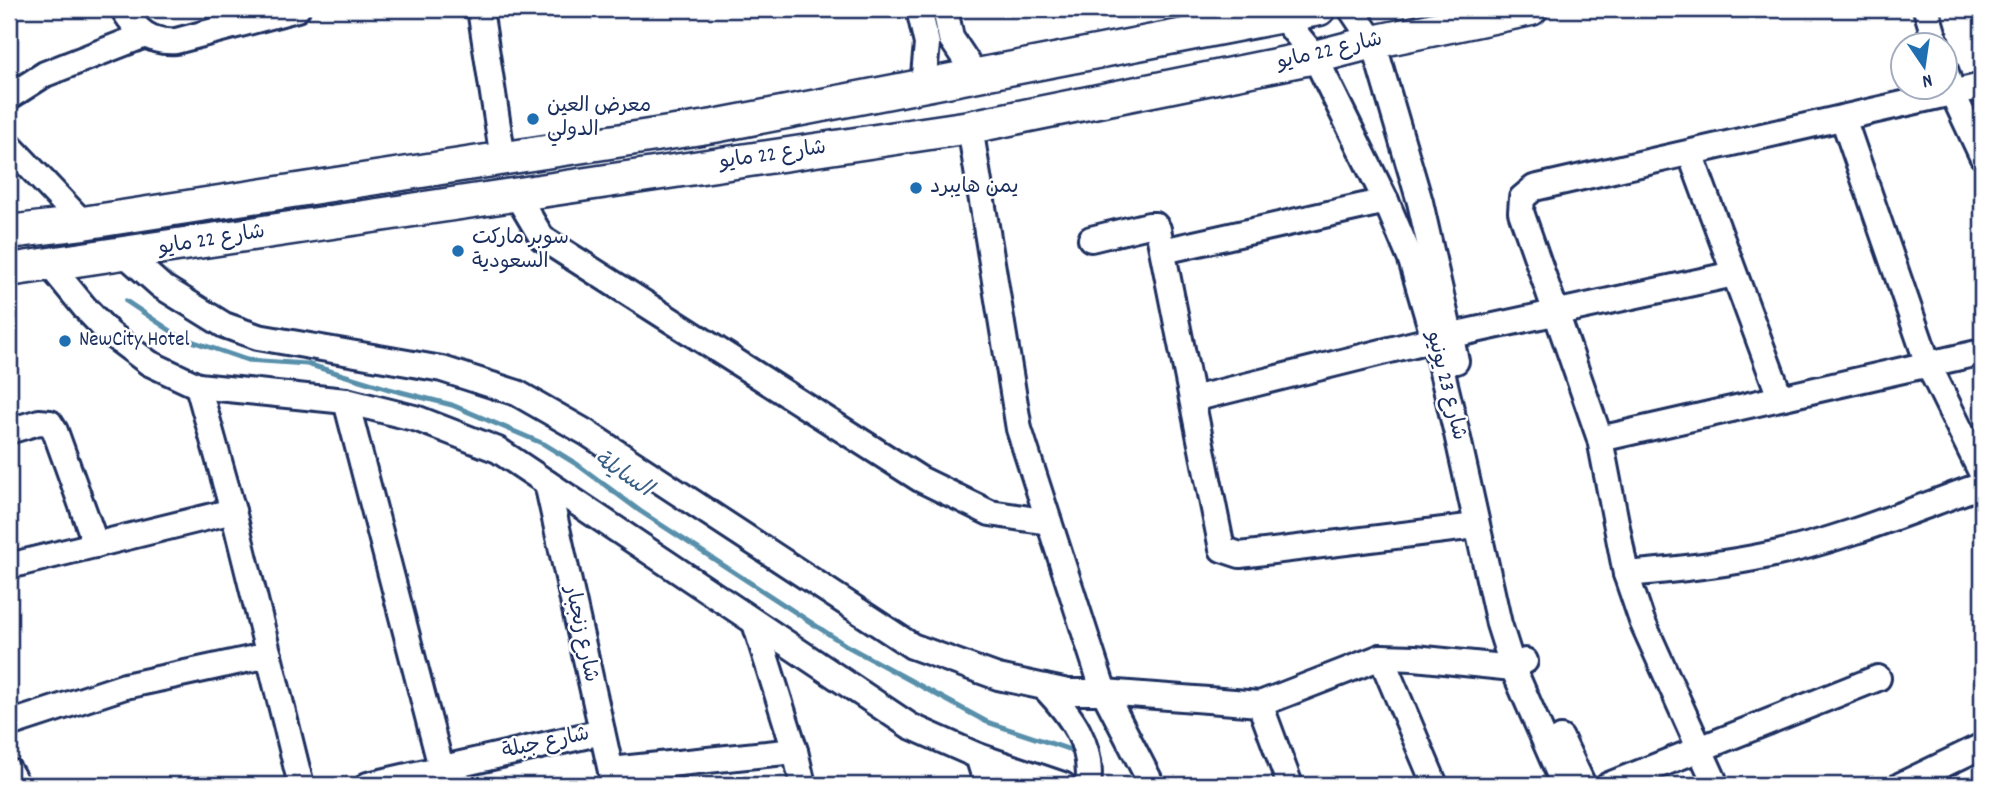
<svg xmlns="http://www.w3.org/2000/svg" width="1991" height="794" font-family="Dekko,'Playpen Sans Arabic',sans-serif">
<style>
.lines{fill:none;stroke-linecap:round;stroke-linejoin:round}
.stream{stroke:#5990ab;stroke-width:5}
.minor-casing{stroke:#1b2f5e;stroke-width:30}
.major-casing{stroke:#1b2f5e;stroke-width:37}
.minor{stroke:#fff;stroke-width:24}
.major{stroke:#fff;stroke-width:32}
.poi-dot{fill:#1f6fb2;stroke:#fff;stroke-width:2.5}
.labels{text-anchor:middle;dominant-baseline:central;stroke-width:5;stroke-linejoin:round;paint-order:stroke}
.street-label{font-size:21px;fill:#1b2f5e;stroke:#fff}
.poi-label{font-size:21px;fill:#1b2f5e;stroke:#fff;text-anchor:start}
.water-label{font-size:23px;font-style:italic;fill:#3a6085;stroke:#fff}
</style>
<rect width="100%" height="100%" fill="#fff"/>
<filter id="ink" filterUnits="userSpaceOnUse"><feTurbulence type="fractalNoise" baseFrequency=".0143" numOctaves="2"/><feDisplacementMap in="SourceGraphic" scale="14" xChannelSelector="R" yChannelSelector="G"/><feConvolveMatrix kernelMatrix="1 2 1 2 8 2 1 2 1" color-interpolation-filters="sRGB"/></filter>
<g filter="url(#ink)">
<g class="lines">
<path class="stream" d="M 126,301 L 180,337 L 247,360 L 307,364 L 389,389 L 452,405 L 544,444 L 578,465 L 640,511 L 847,646 L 987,722 L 1071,750"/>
<g class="minor-casing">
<g id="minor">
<path d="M 123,9 C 137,31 149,43 176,41 L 297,9"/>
<path d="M 480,9 L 503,159"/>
<path d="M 919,9 L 927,44 L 923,85"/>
<path d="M 945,9 L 951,38 L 975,74"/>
<path d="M 1276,9 L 1315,57 L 1386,201 L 1411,260 L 1434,339 L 1457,434 L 1499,624 L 1513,668 L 1564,785"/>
<path d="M 1351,9 L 1373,42 L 1420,202 L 1456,361"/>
<path d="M 1926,9 L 1937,46"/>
<path d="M 1946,72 L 1952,92 L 1982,156"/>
<path d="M 9,97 L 45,74 L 145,35"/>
<path d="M 1843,118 L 1928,364 L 1982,474"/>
<path d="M 970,127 L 1019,429 L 1104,692 L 1152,785"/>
<path d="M 9,145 L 83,223"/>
<path d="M 1690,153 L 1780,397"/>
<path d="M 516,194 L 542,238 L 920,479 L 990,513 L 1049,522"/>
<path d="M 1091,239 L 1149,225 L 1155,225 L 1158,229 L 1222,549 L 1240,555 L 1476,526"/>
<path d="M 1163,251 L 1386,201"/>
<path d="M 125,254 L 161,286 L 224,325 L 258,337 L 442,369 L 517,393 L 587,433 L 912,646 L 998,677 L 1068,692 L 1104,692 L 1260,704 L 1381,657 L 1415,658 L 1513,668 L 1525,661"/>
<path d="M 49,264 L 85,308 L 109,333 L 149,363 L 198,386 L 346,401 L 418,419 L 498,450 L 910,726 L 978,756 L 1063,785"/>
<path d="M 198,386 L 233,511 L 301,785"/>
<path d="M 1193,399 L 1434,339 L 1734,274"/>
<path d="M 346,401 L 441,767"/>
<path d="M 9,431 L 39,422 L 50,423 L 55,431 L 96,545"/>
<path d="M 1600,439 L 1982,352"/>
<path d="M 547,483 L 614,785"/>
<path d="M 9,566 L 233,511"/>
<path d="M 1626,574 C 1674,570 1722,565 1769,555 C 1842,540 1912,510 1982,485"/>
<path d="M 755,623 L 795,751 L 803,785"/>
<path d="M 1381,657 L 1435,785"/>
<path d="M 1044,687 C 1070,714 1094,745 1088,785"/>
<path d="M 1260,704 L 1290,785"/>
<path d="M 9,724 L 125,686 L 269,655"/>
<path d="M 1561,738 L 1583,785"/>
<path d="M 978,756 L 987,785"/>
<path d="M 611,770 L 795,751"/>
<path d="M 9,771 L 17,785"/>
<path d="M 368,785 L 602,732"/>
<path d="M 1609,785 L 1878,678"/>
<path d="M 1716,785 L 1642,621 L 1626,574 L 1600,439 L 1521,212 L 1522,198 L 1534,188 L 1982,86"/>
<path d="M 1901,785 L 1982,746"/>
</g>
</g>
<g class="major-casing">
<g id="major">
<path d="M 9,232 L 83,223 L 714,126 L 1319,9"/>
<path d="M 9,270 L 970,127 L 1315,57 L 1373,42 L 1531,9"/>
</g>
</g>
<use href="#minor" class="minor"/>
<use href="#major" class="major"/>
</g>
</g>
<g class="poi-dot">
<circle cx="533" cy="119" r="7"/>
<circle cx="916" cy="188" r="7"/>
<circle cx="458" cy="251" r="7"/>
<circle cx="65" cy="341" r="7"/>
</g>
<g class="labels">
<g class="street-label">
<text transform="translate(1330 52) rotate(-13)">شارع 22 مايو</text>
<text transform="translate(773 156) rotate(-8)">شارع 22 مايو</text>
<text transform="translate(212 241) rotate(-9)">شارع 22 مايو</text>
<text transform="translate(1445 386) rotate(76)">شارع 23 يونيو</text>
<text transform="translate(580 634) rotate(78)">شارع زنجبار</text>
<text transform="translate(546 744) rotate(-12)">شارع جبلة</text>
</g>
<g class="poi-label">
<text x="547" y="107">معرض العين<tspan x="547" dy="24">الدولي</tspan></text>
<text x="930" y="188">يمن هايبرد</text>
<text x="472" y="239">سوبر ماركت<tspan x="472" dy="24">السعودية</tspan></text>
<text x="79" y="341">NewCity Hotel</text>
</g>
<g class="water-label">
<text transform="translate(622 475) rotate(34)">السايلة</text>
</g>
</g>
<rect width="1991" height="794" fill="none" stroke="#fff" stroke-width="35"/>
<rect x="18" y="18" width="1956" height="759" fill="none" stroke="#1b2f5e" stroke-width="2.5" filter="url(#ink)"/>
<g transform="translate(1924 66) rotate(167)"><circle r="33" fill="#ffffff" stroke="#a4acbf" stroke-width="2"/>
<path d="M0-5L12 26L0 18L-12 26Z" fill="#1f6fb2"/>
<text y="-10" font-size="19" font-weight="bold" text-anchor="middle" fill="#1b2f5e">N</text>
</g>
</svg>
